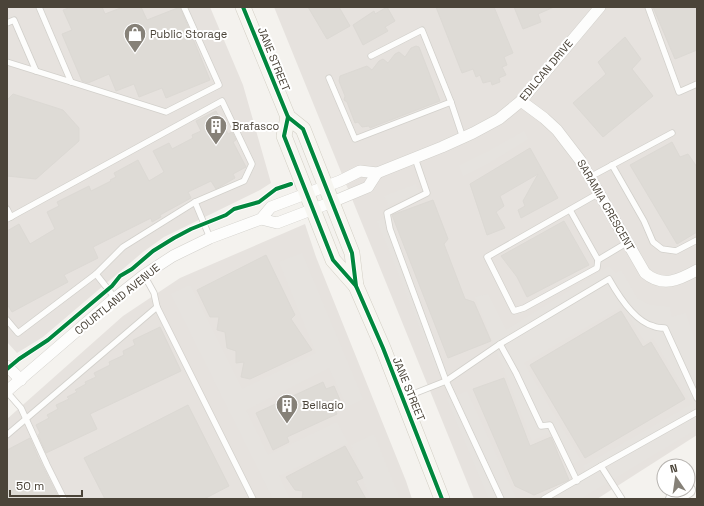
<svg xmlns="http://www.w3.org/2000/svg" width="704" height="506" font-family="'Space Grotesk',sans-serif">
<style>
.industrial{fill:#e6e2de}
.parking{fill:#e6e3df}
.building{fill:#dedbd6;stroke:#dcd9d4}
.lines{fill:none;stroke-linecap:round;stroke-linejoin:round}
.service-casing{stroke:#d2d0cb;stroke-width:7}
.minor-casing{stroke:#d2d0cb;stroke-width:12}
.tertiary-casing{stroke:#d2d0cb;stroke-width:16}
.secondary-casing{stroke:#d3cfc5;stroke-width:16}
.service{stroke:#fdfdfc;stroke-width:5.5}
.minor{stroke:#fdfdfc;stroke-width:11}
.tertiary{stroke:#fdfdfc;stroke-width:14}
.secondary{stroke:#f7f6f1;stroke-width:15}
.cycleway-casing{stroke:#fff;stroke-width:6}
.cycleway{stroke:#00873e;stroke-width:4}
.labels{text-anchor:middle;dominant-baseline:central;stroke-width:4;stroke-linejoin:round;paint-order:stroke}
.poi-label{font-size:11px;fill:#4b4439;stroke:#fff;text-anchor:start}
.street-label{font-size:11px;fill:#4b4439;stroke:#fff}
</style>
<rect width="100%" height="100%" fill="#f4f2ee"/>
<g class="industrial">
<path d="M 7,7 L 210,7 L 243,85 L 271,183 L 260,190 L 164,237 L 143,252 L 43,337 L 17,353 L 7,342 Z"/>
<path d="M 274,7 L 697,7 L 697,435 L 597,499 L 474,499 Z"/>
<path d="M 305,224 L 316,257 L 406,481 L 412,499 L 7,499 L 7,419 L 123,316 L 180,278 Z"/>
</g>
<g class="parking">
<path d="M 524,131 L 528,139 L 493,161 L 463,176 L 459,166 L 485,153 Z"/>
<path d="M 416,184 L 420,193 L 388,205 L 384,196 Z"/>
<path d="M 385,218 L 444,366 L 436,369 L 377,221 Z"/>
<path d="M 302,253 L 363,399 L 347,407 L 329,368 L 246,410 L 268,455 L 337,422 L 348,443 L 279,476 L 290,499 L 273,499 L 171,294 L 190,285 L 242,389 L 316,353 L 279,262 Z"/>
<path d="M 609,266 L 616,273 L 621,270 L 637,298 L 650,305 L 670,307 L 672,317 L 686,313 L 697,346 L 697,429 L 580,499 L 539,499 L 588,473 L 583,466 L 692,404 L 653,338 L 645,342 L 623,306 L 524,363 L 581,460 L 568,466 L 552,432 L 532,441 L 475,297 L 488,294 L 506,330 Z"/>
<path d="M 467,391 L 516,498 L 512,499 L 489,499 L 447,399 Z"/>
<path d="M 374,434 L 400,499 L 370,499 L 351,445 Z"/>
</g>
<g class="building">
<path d="M 71,7 L 102,7 L 105,14 L 123,7 L 141,7 L 147,20 L 180,7 L 210,80 L 166,98 L 162,88 L 139,97 L 134,84 L 116,91 L 109,74 L 88,83 L 82,81 L 62,34 L 72,30 L 63,10 Z"/>
<path d="M 308,7 L 339,7 L 350,26 L 327,39 Z"/>
<path d="M 387,7 L 395,21 L 385,27 L 388,31 L 363,45 L 353,25 L 374,11 L 375,14 Z"/>
<path d="M 436,7 L 494,7 L 513,53 L 504,57 L 507,65 L 502,67 L 506,75 L 499,78 L 500,82 L 492,85 L 491,81 L 483,83 L 480,75 L 476,77 L 473,69 L 462,73 Z"/>
<path d="M 514,7 L 554,7 L 538,14 L 541,22 L 523,29 Z"/>
<path d="M 653,7 L 697,7 L 697,50 L 675,59 Z"/>
<path d="M 625,37 L 641,59 L 632,69 L 653,96 L 603,137 L 573,103 L 606,74 L 598,62 Z"/>
<path d="M 416,46 L 419,47 L 440,101 L 370,128 L 369,126 L 362,127 L 358,122 L 355,123 L 347,102 L 344,100 L 345,96 L 339,81 L 340,76 L 367,66 L 372,70 L 379,61 L 383,59 L 388,63 L 395,54 L 399,52 L 405,57 L 411,48 Z"/>
<path d="M 13,94 L 63,110 L 79,128 L 79,141 L 36,179 L 7,176 L 7,100 Z"/>
<path d="M 216,111 L 228,134 L 232,132 L 236,140 L 233,142 L 246,167 L 233,174 L 235,178 L 216,189 L 211,181 L 188,192 L 191,198 L 160,215 L 161,217 L 152,222 L 151,218 L 93,247 L 98,258 L 64,275 L 68,282 L 12,312 L 7,304 L 7,231 L 19,224 L 30,244 L 55,229 L 47,212 L 59,206 L 57,202 L 89,186 L 91,191 L 111,181 L 110,180 L 116,177 L 114,173 L 138,160 L 149,181 L 164,172 L 153,151 L 169,143 L 172,149 L 193,138 L 192,135 L 201,131 L 196,121 Z"/>
<path d="M 672,142 L 680,157 L 688,154 L 697,167 L 697,232 L 677,244 L 630,165 Z"/>
<path d="M 530,148 L 558,198 L 521,218 L 518,210 L 525,206 L 523,201 L 538,174 L 500,196 L 504,206 L 496,212 L 505,228 L 487,235 L 470,184 Z"/>
<path d="M 433,200 L 448,239 L 444,244 L 465,299 L 474,302 L 491,341 L 448,358 L 392,215 Z"/>
<path d="M 564,221 L 589,265 L 527,297 L 517,277 L 501,256 Z"/>
<path d="M 266,255 L 295,315 L 291,319 L 312,350 L 250,379 L 241,377 L 244,362 L 236,363 L 236,351 L 227,348 L 225,332 L 217,330 L 219,317 L 210,317 L 197,290 Z"/>
<path d="M 621,311 L 643,347 L 651,342 L 685,399 L 585,458 L 530,365 Z"/>
<path d="M 160,327 L 181,371 L 90,414 L 97,429 L 46,453 L 38,435 L 40,433 L 36,425 L 49,418 L 47,415 L 58,409 L 56,405 L 69,399 L 67,397 L 77,392 L 75,390 L 86,384 L 85,382 L 96,377 L 94,373 L 110,365 L 109,362 L 124,355 L 123,351 L 135,345 L 133,340 Z"/>
<path d="M 504,378 L 530,446 L 551,437 L 569,480 L 534,495 L 515,486 L 473,389 Z"/>
<path d="M 323,382 L 326,389 L 334,386 L 340,400 L 333,404 L 337,414 L 287,437 L 289,442 L 273,450 L 256,413 Z"/>
<path d="M 188,405 L 229,486 L 204,499 L 105,499 L 84,458 Z"/>
<path d="M 30,438 L 38,457 L 59,499 L 7,499 L 7,450 Z"/>
<path d="M 345,446 L 363,478 L 356,481 L 366,499 L 302,499 L 303,491 L 295,490 L 286,477 Z"/>
</g>
<g class="lines">
<g class="service-casing">
<g id="service">
<path d="M 39,7 L 71,82 L 166,112 L 219,85 L 184,7"/>
<path d="M 648,7 L 679,92 L 697,84"/>
<path d="M 7,23 L 14,20 L 36,71"/>
<path d="M 371,56 L 422,30 L 451,102"/>
<path d="M 7,62 L 71,82"/>
<path d="M 329,78 L 355,139 L 451,102 L 463,138"/>
<path d="M 415,158 L 427,193 L 387,213 L 390,229 L 446,381 L 501,499"/>
<path d="M 612,165 L 644,221 L 653,242 L 662,249 L 676,251 L 697,240"/>
<path d="M 590,177 L 672,133"/>
<path d="M 599,193 L 487,257 L 514,311 L 524,308 L 597,268 L 598,260 L 628,242"/>
<path d="M 7,209 L 11,217"/>
<path d="M 570,210 L 598,260"/>
<path d="M 7,219 L 222,101 L 252,164 L 244,181 L 195,202 L 210,238"/>
<path d="M 144,275 L 154,293 L 157,307 L 253,499"/>
<path d="M 115,298 L 96,274 L 123,247 L 195,202"/>
<path d="M 7,320 L 18,333 L 96,274"/>
<path d="M 500,344 L 516,373 L 541,426 L 550,425 L 577,481"/>
<path d="M 7,392 L 21,408 L 47,465 L 64,499"/>
<path d="M 403,398 L 446,381 L 500,344 L 609,279 C 618,295 634,321 653,326 C 657,328 661,328 665,328 L 697,398"/>
<path d="M 7,435 L 157,307"/>
<path d="M 544,499 L 601,466"/>
<path d="M 622,499 L 601,466 L 697,412"/>
</g>
</g>
<g class="minor-casing">
<g id="minor">
<path d="M 521,101 L 544,118 L 557,130 L 580,160 L 645,273 C 663,288 679,280 697,270"/>
<path d="M 261,219 L 277,223 L 332,202 L 368,187 L 377,173"/>
<path d="M 7,366 L 21,380"/>
<path d="M 7,391 L 115,298 L 144,275 L 173,256 L 210,238 L 261,219 L 271,207 L 340,181 L 360,171 L 377,173 L 442,147 L 473,133 L 499,119 L 521,101 L 600,7"/>
</g>
</g>
<g class="tertiary-casing">
<path id="tertiary" d="M 673,499 L 688,490"/>
</g>
<g class="secondary-casing">
<g id="secondary">
<path d="M 243,7 L 288,117 L 303,129 L 352,253 L 356,286 L 383,348 L 442,499"/>
<path d="M 288,117 L 284,136 L 333,260 L 356,286"/>
</g>
</g>
<use href="#service" class="service"/>
<use href="#minor" class="minor"/>
<use href="#tertiary" class="tertiary"/>
<use href="#secondary" class="secondary"/>
<g class="cycleway-casing">
<g id="cycleway">
<path d="M 243,7 L 288,117 L 303,129 L 352,253 L 356,286 L 383,348 L 442,499"/>
<path d="M 288,117 L 284,136 L 333,260 L 356,286"/>
<path d="M 7,369 L 19,359 L 48,340 L 112,286 L 120,276 L 132,269 L 153,251 L 174,238 L 191,229 L 226,215 L 234,209 L 259,202 L 276,189 L 291,184"/>
</g>
</g>
<use href="#cycleway" class="cycleway"/>
</g>
<defs>
<g id="shop-pin" transform="scale(1.15)"><path d="M0 17L-7.5 6A9.5 9.5 0 1 1 7.5 6Z" fill="#868178" stroke="#fff"/><path d="M-5-2.5h2.3a2.7 3.5 0 0 1 5.4 0H5L5.5 6h-11ZM-1.5-2.5h3a1.5 2.3 0 0 0-3 0Z" fill="#fff"/></g>
<g id="building-pin" transform="scale(1.15)"><path d="M0 17L-7.5 6A9.5 9.5 0 1 1 7.5 6Z" fill="#868178" stroke="#fff"/><path d="M-4-6H4V6H1V3H-1V6H-4ZM-2.5-4.3h1.7v1.8h-1.7ZM.8-4.3h1.7v1.8H.8ZM-2.5-1h1.7V.8h-1.7ZM.8-1h1.7V.8H.8Z" fill="#fff"/></g>
</defs>
<g fill-rule="evenodd">
<use href="#shop-pin" x="135" y="34"/>
<use href="#building-pin" x="216" y="126"/>
<use href="#building-pin" x="287" y="405"/>
</g>
<g class="labels">
<g class="poi-label">
<text x="150" y="34">Public Storage</text>
<text x="232" y="126">Brafasco</text>
<text x="302" y="405">Bellagio</text>
</g>
<g class="street-label">
<text transform="translate(274 59) rotate(68)">JANE STREET</text>
<text transform="translate(546 70) rotate(-50)">EDILCAN DRIVE</text>
<text transform="translate(606 205) rotate(60)">SARAMIA CRESCENT</text>
<text transform="translate(117 299) rotate(-39)">COURTLAND AVENUE</text>
<text transform="translate(409 389) rotate(68)">JANE STREET</text>
</g>
</g>
<rect width="704" height="506" fill="none" stroke="#4b4439" stroke-width="16"/>
<g transform="translate(676 478) rotate(347)"><circle r="19" fill="#ffffff" stroke="#b7b4b0"/>
<path d="M0-3L7 15L0 10L-7 15Z" fill="#868178"/>
<text y="-6" font-size="11" font-weight="bold" text-anchor="middle" fill="#4b4439">N</text>
</g>
<path d="M10 490v6h72v-6" fill="none" stroke="#4b4439" stroke-width="2"/>
<text x="16" y="490" font-size="12" fill="#4b4439" stroke="#ffffff" stroke-width="3" paint-order="stroke">50 m</text>
</svg>
